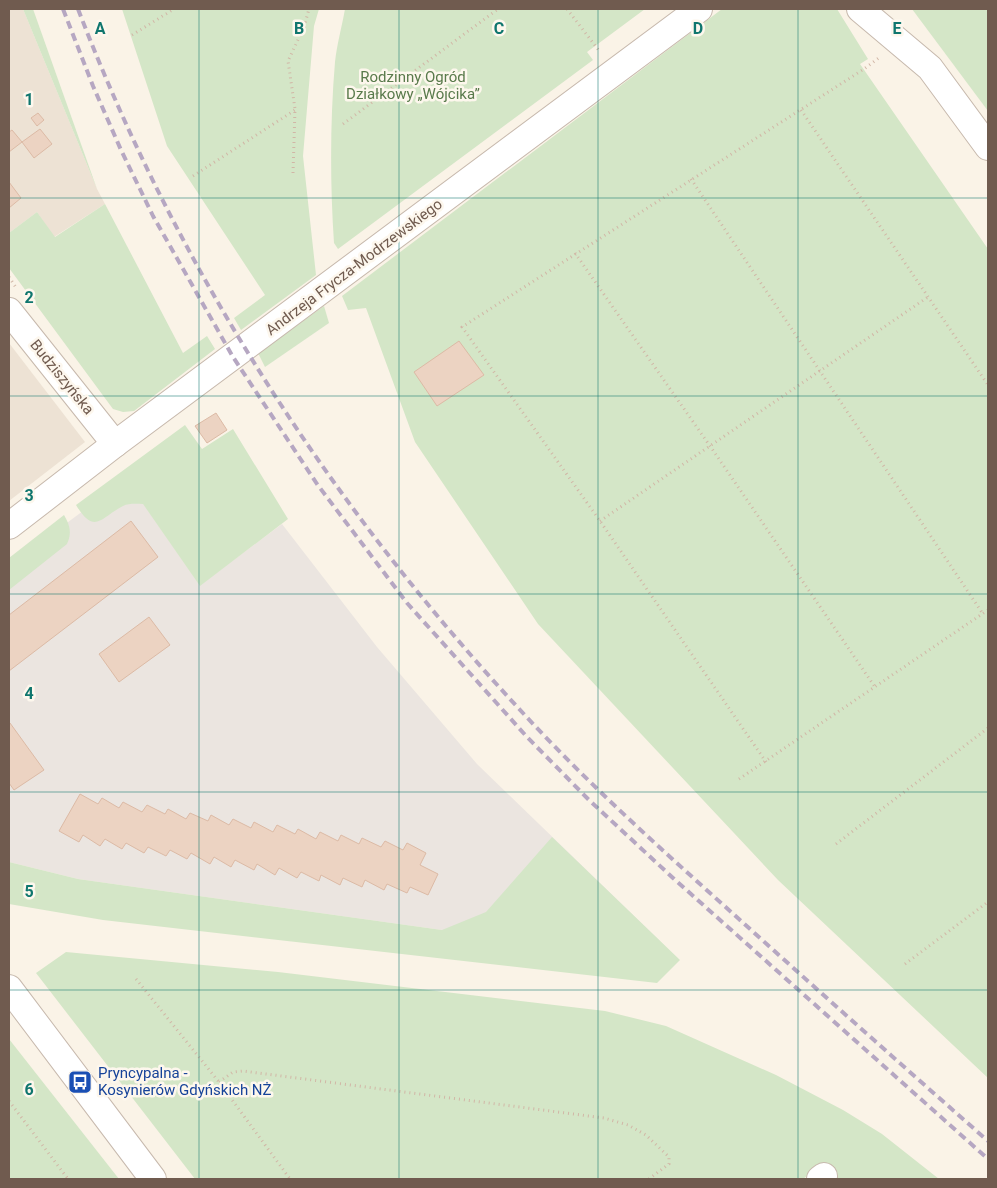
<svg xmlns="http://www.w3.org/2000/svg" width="997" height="1188" font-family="Roboto,sans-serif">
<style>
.residential{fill:#ede2d4}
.industrial{fill:#ebe5e0}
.green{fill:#d4e6c7}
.building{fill:#ecd3c2;stroke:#dcbaa5}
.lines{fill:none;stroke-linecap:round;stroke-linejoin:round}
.minor-casing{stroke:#c7b9ad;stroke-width:28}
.path{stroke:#d1b6a6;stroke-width:3;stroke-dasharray:1 4;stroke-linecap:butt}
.minor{stroke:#fff;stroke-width:26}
.rail{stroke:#b6a7c2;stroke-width:4;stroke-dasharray:8 5;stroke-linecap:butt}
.grid{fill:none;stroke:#0f766e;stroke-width:1;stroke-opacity:0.55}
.labels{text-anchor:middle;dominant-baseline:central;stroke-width:5;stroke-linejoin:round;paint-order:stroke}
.park-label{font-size:15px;fill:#597a4b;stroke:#fdf7ed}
.street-label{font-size:15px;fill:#705b4f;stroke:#fdf7ed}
.transit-label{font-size:15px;fill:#164399;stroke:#fdf7ed;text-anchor:start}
.grid-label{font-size:16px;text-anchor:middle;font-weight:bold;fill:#0f766e;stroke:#fdf7ed;stroke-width:5;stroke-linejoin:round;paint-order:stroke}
</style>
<rect width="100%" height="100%" fill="#faf3e7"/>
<g class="residential">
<path d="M 9,9 L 23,9 L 97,189 L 105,204 L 54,237 L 37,212 L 9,233 Z"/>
<path d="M 9,343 L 85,442 L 9,501 Z"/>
</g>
<path class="industrial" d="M 126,479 L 200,585 L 282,524 L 377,647 L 477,764 L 660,941 L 442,930 L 78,879 L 9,862 L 9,566 Z"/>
<g class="green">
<path d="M 23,9 L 33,9 L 97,189 Z"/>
<path d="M 122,9 L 319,9 L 314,26 L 303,156 L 316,275 L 241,330 L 234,318 L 265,295 L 167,146 Z"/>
<path d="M 345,9 L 645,9 L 587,52 L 593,60 L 338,249 L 334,243 C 330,184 330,121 335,62 C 337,44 342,26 345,9 Z"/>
<path d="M 722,9 L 837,9 L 868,59 L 860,64 L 988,249 L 988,1078 L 778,880 L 538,624 L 415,442 L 366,308 L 348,310 L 342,296 Z"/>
<path d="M 912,9 L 988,9 L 988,111 Z"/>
<path d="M 105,204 L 183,353 L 207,336 L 215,349 L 134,411 L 123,412 L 113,409 L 9,268 L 9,233 L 37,212 L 55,237 Z"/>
<path d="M 324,306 L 329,323 L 265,367 L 258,353 Z"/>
<path d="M 185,425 L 202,449 L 233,429 L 288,519 L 200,586 L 143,504 C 137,504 129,503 123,506 C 101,517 95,536 76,505 Z"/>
<path d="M 64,515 C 70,525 72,533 67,544 L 9,590 L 9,558 Z"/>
<path d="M 552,837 L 680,960 L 657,983 L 103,920 L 9,904 L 9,862 L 78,879 L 442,930 L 486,912 Z"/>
<path d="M 66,952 L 278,972 L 605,1011 L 666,1026 L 776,1075 L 843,1110 L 882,1134 L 939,1179 L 828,1179 L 818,1168 L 803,1179 L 195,1179 L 36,973 Z"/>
<path d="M 9,1039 L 119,1179 L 9,1179 Z"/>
</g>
<g class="building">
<path d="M 38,113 L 44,120 L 37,126 L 31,118 Z"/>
<path d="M 40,129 L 52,144 L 34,158 L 22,142 Z"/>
<path d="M 12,130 L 22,142 L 9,152 L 9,132 Z"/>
<path d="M 9,182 L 21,198 L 9,208 Z"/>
<path d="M 459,341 L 484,375 L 437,406 L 414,372 Z"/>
<path d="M 216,413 L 227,430 L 207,443 L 195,426 Z"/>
<path d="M 131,521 L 158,557 L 9,671 L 9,615 Z"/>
<path d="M 149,617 L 170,645 L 119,682 L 99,654 Z"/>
<path d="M 10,723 L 44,770 L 14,790 L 9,783 L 9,724 Z"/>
<path d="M 80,794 L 98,804 L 102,798 L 119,808 L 123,802 L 142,812 L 147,805 L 165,814 L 168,809 L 186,819 L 190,813 L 208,821 L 211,815 L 229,825 L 233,819 L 251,828 L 254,822 L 273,832 L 277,825 L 295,834 L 298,829 L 316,839 L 320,832 L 338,841 L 341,835 L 359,844 L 362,838 L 381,847 L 385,841 L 403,850 L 407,843 L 426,853 L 420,865 L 438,874 L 428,895 L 410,887 L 407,893 L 387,884 L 384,890 L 365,880 L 362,887 L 343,878 L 340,885 L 321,875 L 319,881 L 301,872 L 297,878 L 279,868 L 275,875 L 257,864 L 254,870 L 235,860 L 231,867 L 214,857 L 210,864 L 191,853 L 187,859 L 170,850 L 166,856 L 148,847 L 144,853 L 126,843 L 122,849 L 105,839 L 100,846 L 83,835 L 79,842 L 59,831 Z"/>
</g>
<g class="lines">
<g class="minor-casing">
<g id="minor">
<path d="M 860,9 L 930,68 L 988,147"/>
<path d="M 9,311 L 115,444"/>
<path d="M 9,526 L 115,444 L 699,9"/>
<path d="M 9,988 L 153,1179"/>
<path d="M 820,1179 L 824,1176"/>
</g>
</g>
<g class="path">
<path d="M 567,9 L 600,52"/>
<path d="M 132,35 L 174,9"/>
<path d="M 801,110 L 988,385"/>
<path d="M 343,124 L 498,9"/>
<path d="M 293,173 L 295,109 L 288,61 L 304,27 L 309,9"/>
<path d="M 193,176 L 295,110"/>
<path d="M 691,179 L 983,614"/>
<path d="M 575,253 L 710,446 L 875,687"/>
<path d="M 9,277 L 17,289"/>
<path d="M 600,521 L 928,297"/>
<path d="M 766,762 L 600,521 L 462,327 L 864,69 L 880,57"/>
<path d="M 739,779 L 988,610"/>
<path d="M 836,844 L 988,728"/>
<path d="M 905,964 L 988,902"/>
<path d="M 136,979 L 219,1082 L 290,1179"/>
<path d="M 219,1082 L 233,1072 L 243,1071 L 604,1118 L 628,1125 L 646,1135 L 669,1157 L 669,1164 L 649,1179"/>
<path d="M 9,1101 L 68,1179"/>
</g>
<use href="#minor" class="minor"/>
<g class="rail">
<path d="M 63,9 L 93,86 L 121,150 L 153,216 L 233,357 L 317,484 L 407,603 L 527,737 L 589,800 L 673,878 L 988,1159"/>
<path d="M 78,9 C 181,278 338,517 536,727 C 600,795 670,857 740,920 C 822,994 905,1068 988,1141"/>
</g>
</g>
<path class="grid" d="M 199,9 L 199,1179M 399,9 L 399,1179M 598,9 L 598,1179M 798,9 L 798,1179M 9,198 L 988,198M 9,396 L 988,396M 9,594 L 988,594M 9,792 L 988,792M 9,990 L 988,990"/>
<defs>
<g id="bus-square" transform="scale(1.25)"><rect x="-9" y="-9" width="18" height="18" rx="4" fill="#1a4fb4" stroke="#fdf7ed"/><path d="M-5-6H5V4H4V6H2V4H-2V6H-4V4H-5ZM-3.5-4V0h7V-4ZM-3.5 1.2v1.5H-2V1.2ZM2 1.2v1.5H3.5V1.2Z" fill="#fff"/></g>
</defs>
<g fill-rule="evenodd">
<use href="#bus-square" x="80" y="1082"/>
</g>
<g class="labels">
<g class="park-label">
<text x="413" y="77">Rodzinny Ogród<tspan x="413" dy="17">Działkowy „Wójcika”</tspan></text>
</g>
<g class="street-label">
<text transform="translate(354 267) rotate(-37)">Andrzeja Frycza-Modrzewskiego</text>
<text transform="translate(62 377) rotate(51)">Budziszyńska</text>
</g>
<g class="transit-label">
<text x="98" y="1073">Pryncypalna -<tspan x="98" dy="17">Kosynierów Gdyńskich NŻ</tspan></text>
</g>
</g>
<g class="grid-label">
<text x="100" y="34">A</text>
<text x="299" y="34">B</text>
<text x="499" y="34">C</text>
<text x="698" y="34">D</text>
<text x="897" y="34">E</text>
<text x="29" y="105">1</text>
<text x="29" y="303">2</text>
<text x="29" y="501">3</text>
<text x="29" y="699">4</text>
<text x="29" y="897">5</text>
<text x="29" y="1095">6</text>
</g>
<rect width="997" height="1188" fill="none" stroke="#705b4f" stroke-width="20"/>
</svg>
